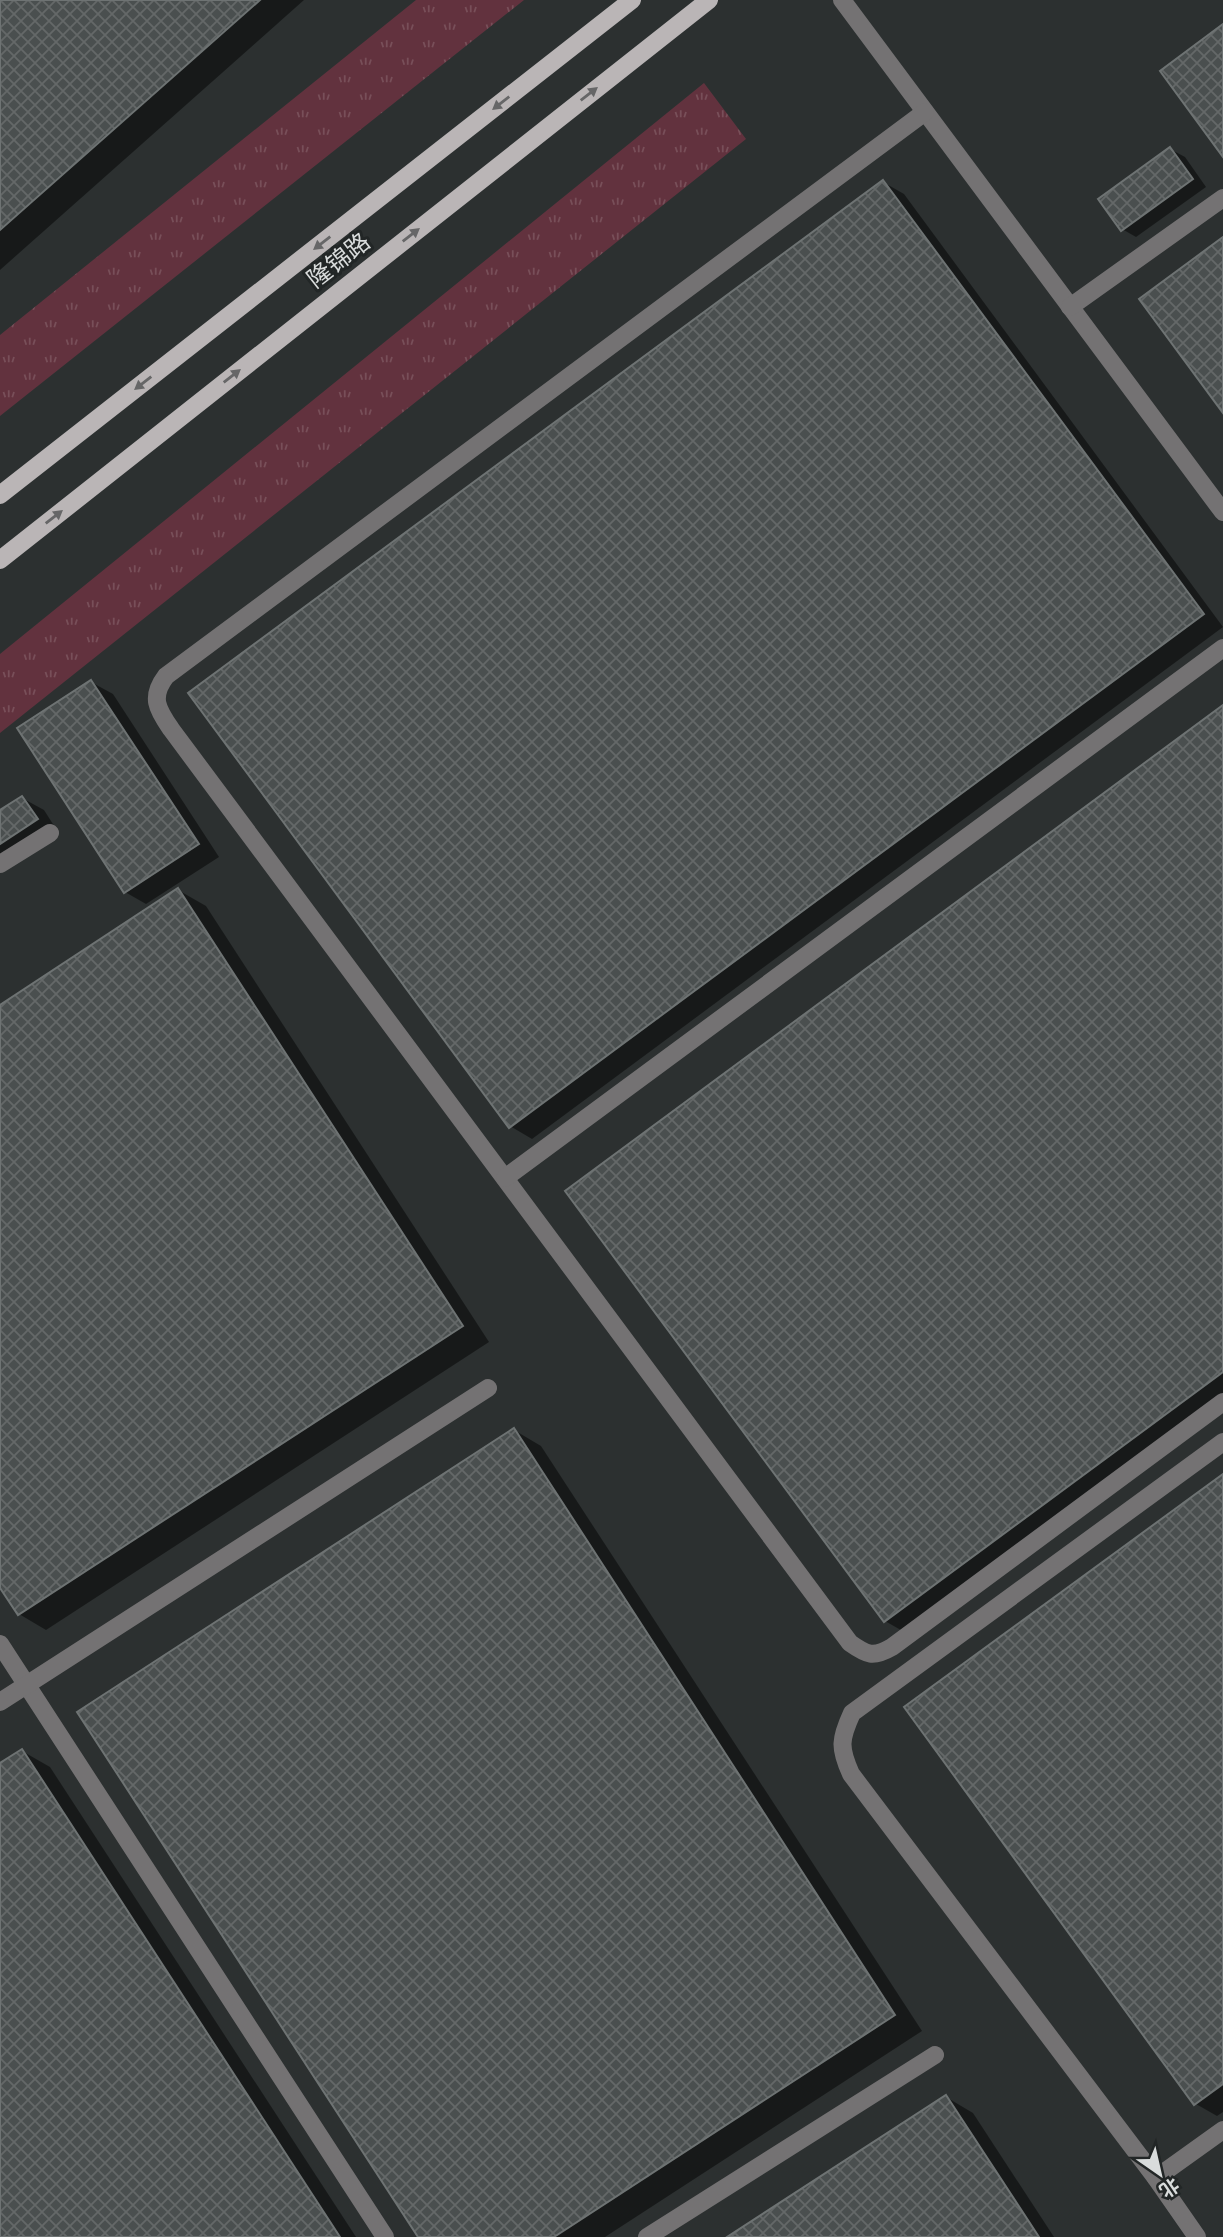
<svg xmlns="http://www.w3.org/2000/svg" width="1223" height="2237" font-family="'Source Sans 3','Noto Sans SC',sans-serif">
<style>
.grass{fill:url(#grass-tufts)}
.shadow{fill:#0007}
.building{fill:url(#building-cross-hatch);stroke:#6e7373;stroke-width:2}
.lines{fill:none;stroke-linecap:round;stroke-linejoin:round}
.minor{stroke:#747273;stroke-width:18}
.major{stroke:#bab5b6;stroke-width:18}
.oneway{fill:#666667}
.labels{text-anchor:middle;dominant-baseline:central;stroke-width:6;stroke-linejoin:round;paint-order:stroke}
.street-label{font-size:24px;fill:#d9dcdc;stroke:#222626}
</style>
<defs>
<pattern id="grass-tufts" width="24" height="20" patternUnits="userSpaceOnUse" patternTransform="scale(1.75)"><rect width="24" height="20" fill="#62323e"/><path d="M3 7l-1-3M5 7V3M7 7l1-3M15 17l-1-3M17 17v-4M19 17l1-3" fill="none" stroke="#784f59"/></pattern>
<pattern id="building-cross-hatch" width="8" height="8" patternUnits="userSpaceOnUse" patternTransform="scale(1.75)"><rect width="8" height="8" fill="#4a4f4f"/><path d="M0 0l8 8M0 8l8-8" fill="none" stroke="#646868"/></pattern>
</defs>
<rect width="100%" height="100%" fill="#2c3030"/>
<g class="grass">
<path d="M 416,0 L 524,0 L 0,416 L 0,335 Z"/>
<path d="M 704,83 L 746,139 L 0,733 L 0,654 Z"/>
</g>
<g class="shadow">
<path d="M 0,0 L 304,0 L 0,270 Z"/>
<path d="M 1170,149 L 1185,157 L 1206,187 L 1136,237 L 1122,229 Z"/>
<path d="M 883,182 L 904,194 L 1223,627 L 532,1139 L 510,1126 Z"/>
<path d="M 91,682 L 113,694 L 219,857 L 146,904 L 125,892 Z"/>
<path d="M 1223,707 L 1223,1399 L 906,1633 L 885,1621 Z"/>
<path d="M 22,798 L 44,810 L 58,832 L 0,869 L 0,812 Z"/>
<path d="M 178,890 L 206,906 L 489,1342 L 46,1630 L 19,1614 L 0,1585 L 0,1007 Z"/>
<path d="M 514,1430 L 541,1446 L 922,2031 L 605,2237 L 420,2237 Z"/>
<path d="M 1223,1476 L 1223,2112 L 1217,2116 L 1196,2104 Z"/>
<path d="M 22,1751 L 50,1767 L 356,2237 L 0,2237 L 0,1765 Z"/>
<path d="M 946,2097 L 973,2113 L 1054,2237 L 730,2237 Z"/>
</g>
<g class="building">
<path d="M 0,0 L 260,0 L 0,230 Z"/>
<path d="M 1223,24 L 1223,157 L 1160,71 Z"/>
<path d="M 1170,147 L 1193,179 L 1121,231 L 1098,199 Z"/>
<path d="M 883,180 L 1204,614 L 509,1128 L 188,693 Z"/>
<path d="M 1223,237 L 1223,413 L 1139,299 Z"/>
<path d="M 91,680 L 199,844 L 124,893 L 17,728 Z"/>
<path d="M 1223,705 L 1223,1372 L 884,1622 L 565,1191 Z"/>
<path d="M 22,796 L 38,819 L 0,844 L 0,810 Z"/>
<path d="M 178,888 L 463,1326 L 18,1615 L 0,1588 L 0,1005 Z"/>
<path d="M 514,1428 L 895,2015 L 554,2237 L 418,2237 L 77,1712 Z"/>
<path d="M 1223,1474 L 1223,2084 L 1194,2105 L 904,1707 Z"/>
<path d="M 22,1749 L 340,2237 L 0,2237 L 0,1763 Z"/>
<path d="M 946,2095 L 1039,2237 L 727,2237 Z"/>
</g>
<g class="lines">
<g class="minor">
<path d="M 842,0 L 1223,512"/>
<path d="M 925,112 L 166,676 C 150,697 157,709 171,729 L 850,1643 C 867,1655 873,1658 892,1647 L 1223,1402"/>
<path d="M 1070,307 L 1223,198"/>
<path d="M 0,864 L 50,833"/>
<path d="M 505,1178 L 1223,648"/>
<path d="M 0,1644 L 385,2237"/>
<path d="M 0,1702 L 488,1388"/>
<path d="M 1156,2178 L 1223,2130"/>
<path d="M 647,2237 L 935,2055"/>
<path d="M 1197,2237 L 1156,2178 L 851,1774 C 839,1748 840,1739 852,1713 L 1223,1442"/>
</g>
<g class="major">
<path d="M 0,495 L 632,0"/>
<path d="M 0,560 L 709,0"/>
</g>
</g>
<defs><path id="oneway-solid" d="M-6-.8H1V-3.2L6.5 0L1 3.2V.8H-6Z" transform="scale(1.75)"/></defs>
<g class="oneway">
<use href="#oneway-solid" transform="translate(589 94) rotate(-38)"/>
<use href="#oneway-solid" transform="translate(501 103) rotate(142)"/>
<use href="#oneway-solid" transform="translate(411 235) rotate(-38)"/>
<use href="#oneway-solid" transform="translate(322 243) rotate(142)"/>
<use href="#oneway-solid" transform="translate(232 376) rotate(-38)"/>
<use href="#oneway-solid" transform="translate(143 383) rotate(142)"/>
<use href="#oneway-solid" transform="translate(54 517) rotate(-38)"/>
</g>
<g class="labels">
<g class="street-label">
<text transform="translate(339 261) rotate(-38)">隆锦路</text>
</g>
</g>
<g transform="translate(1160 2174) rotate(146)" stroke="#222626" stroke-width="5" paint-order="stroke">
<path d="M0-5L12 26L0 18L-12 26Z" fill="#d9dcdc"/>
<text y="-10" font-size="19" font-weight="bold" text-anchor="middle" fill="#d9dcdc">北</text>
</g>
</svg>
